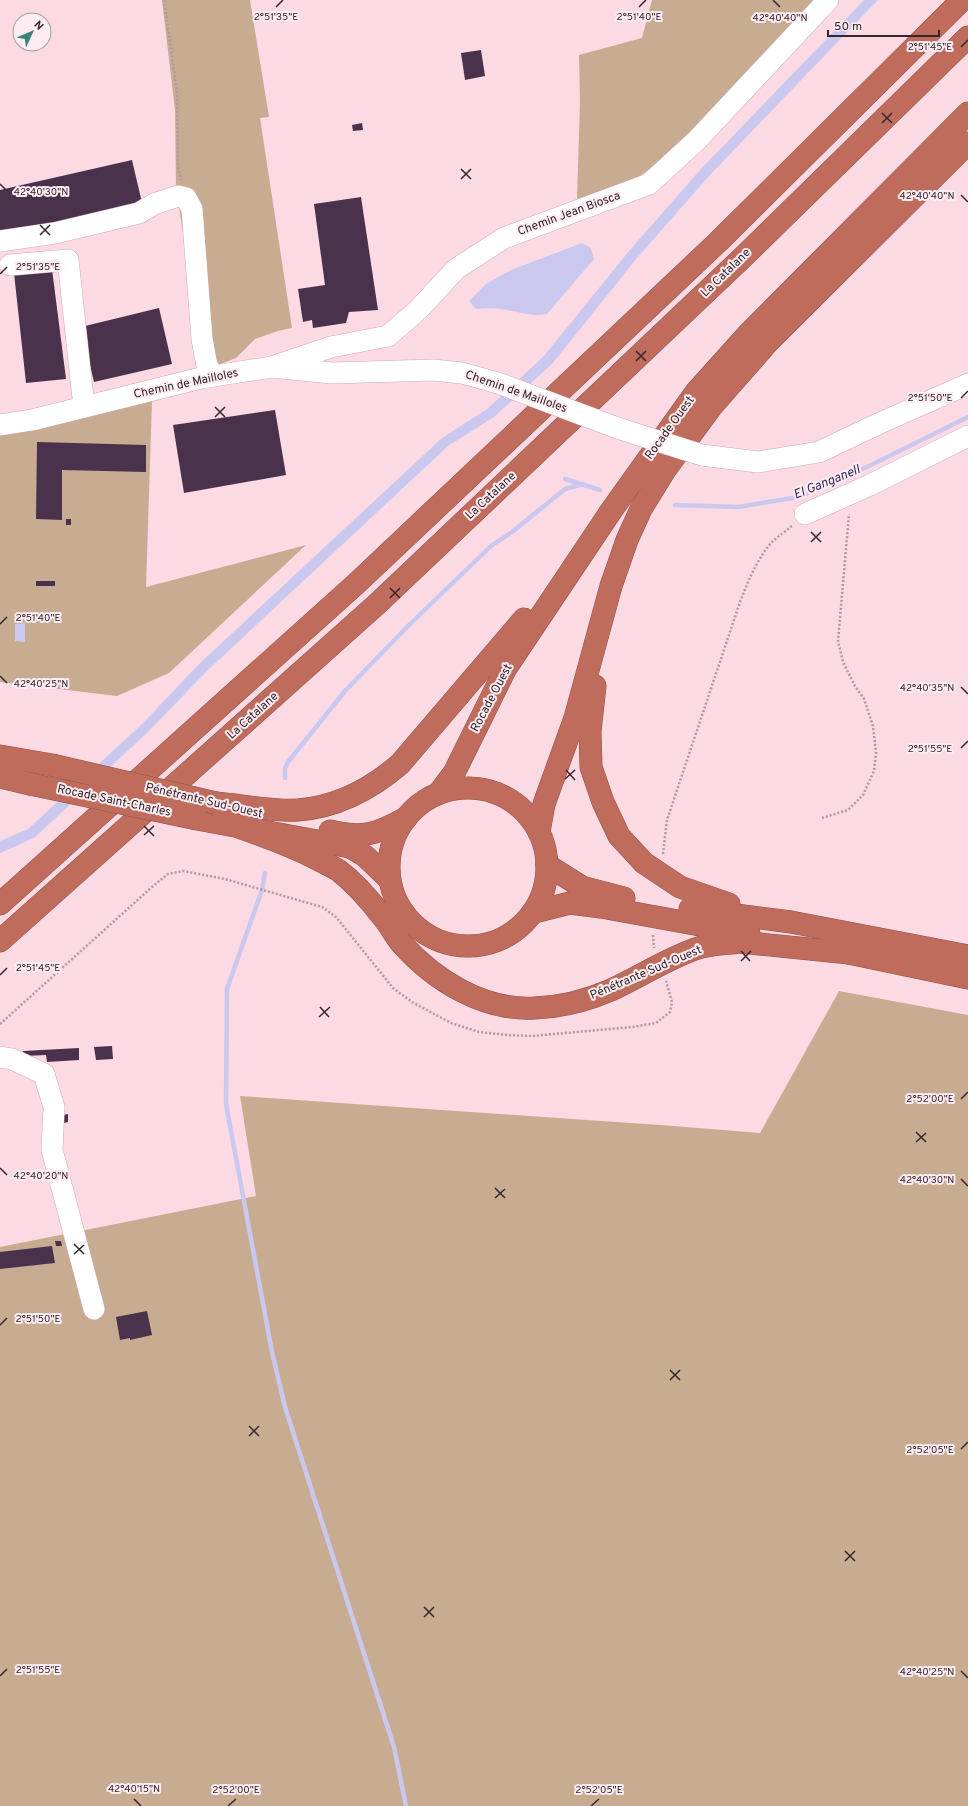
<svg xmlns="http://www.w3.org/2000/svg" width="968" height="1806" font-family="Overpass,sans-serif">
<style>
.green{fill:#c7ac92}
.water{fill:#cbc8f0}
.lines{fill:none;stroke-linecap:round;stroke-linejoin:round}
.stream{stroke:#cbc8f0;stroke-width:4.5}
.building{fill:#4a324d}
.minor-casing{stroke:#d0a9b5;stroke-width:22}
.highway-casing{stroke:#8f544b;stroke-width:23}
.path{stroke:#b298a0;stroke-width:2.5;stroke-dasharray:2 2;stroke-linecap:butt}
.minor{stroke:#fff;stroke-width:21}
.highway{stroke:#c06c5c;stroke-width:22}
.minor-bridge-casing{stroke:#d0a9b5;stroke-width:22;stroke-linecap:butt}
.highway-bridge-casing{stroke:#8f544b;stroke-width:23;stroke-linecap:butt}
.minor-bridge{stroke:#fff;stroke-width:21}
.highway-bridge{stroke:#c06c5c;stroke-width:22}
.ticks{fill:none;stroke:#35262b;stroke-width:1.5}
.labels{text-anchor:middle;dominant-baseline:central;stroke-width:4;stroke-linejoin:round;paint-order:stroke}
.street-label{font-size:12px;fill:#35262b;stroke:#fdecf1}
.water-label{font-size:13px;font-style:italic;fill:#332a5d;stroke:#fdecf1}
.ticks-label{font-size:10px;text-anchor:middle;fill:#35262b;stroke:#fdecf1;stroke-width:4;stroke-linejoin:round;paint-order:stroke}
</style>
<rect width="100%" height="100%" fill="#fbdae4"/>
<g class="green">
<path d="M 162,0 L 250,0 L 269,117 L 260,118 L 292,328 L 278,331 L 255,339 L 236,358 L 199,372 L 188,266 L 176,187 L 175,110 Z"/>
<path d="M 652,0 L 817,0 L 671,154 L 634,180 L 577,199 L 580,101 L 579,55 L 642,38 Z"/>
<path d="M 152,401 L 146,587 L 306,545 L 169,673 L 117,696 L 0,682 L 0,431 Z"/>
<path d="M 839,991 L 968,1015 L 968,1806 L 0,1806 L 0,1247 L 256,1196 L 240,1096 L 674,1126 L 760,1133 Z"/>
</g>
<g class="water">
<path d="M 864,0 L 878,0 L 709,176 L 637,258 L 552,364 L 494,417 L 448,446 L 207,671 L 148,732 L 34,838 L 0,853 L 0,841 L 28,829 L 141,725 L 200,663 L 442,438 L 487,409 L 544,356 L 629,251 L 701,169 Z"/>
<path d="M 582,243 L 591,248 L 594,259 L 547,314 C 534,317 521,312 507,310 C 497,308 486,308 476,309 L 469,301 L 486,284 L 511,270 Z"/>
<path d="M 25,623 L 25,642 L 15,641 L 15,624 Z"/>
</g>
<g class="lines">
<g class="stream">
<path d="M 565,479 L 600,490"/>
<path d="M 675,505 L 738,507 L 799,497 L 871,465 L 968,417"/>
<path d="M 285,778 L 285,768 L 288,762 L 345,691 L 408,626 L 491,546 L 512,532 L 565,489 L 583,484"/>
<path d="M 265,873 L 262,890 L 227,989 L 226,1104 L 272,1352 L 285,1407 L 394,1747 L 406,1806"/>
</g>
</g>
<g class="building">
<path d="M 481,50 L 485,76 L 465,80 L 461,53 Z"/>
<path d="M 362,123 L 363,130 L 353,131 L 352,125 Z"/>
<path d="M 132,160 L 143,207 L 0,237 L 0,190 Z"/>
<path d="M 361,197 L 378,310 L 349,312 L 346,323 L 313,328 L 312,320 L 303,322 L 298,289 L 325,285 L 314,204 Z"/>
<path d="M 52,269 L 66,379 L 26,383 L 14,273 Z"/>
<path d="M 159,308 L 172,364 L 94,382 L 81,327 Z"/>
<path d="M 275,410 L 286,475 L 184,493 L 173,425 Z"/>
<path d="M 37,442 L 146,445 L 146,472 L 62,470 L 62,520 L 36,519 Z"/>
<rect x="66" y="519" width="5" height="6"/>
<rect x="36" y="581" width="19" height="5"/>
<path d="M 112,1046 L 113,1059 L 96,1060 L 94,1047 Z"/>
<path d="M 79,1048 L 79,1060 L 47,1062 L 46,1055 L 24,1056 L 23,1051 Z"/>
<path d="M 68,1114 L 68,1122 L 64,1123 L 63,1115 Z"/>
<path d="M 55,1241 L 61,1241 L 62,1246 L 56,1246 Z"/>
<path d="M 52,1246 L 55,1263 L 0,1269 L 0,1252 Z"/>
<path d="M 147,1311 L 152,1335 L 130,1340 L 130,1338 L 120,1340 L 116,1317 Z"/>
</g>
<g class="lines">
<g class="minor-casing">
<g id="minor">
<path d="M 0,241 L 55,233 L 139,213 L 154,204 L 178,196 L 186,198 L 192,209 L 202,339 L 207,366 L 214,376"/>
<path d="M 10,265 L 68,260 L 84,407"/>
<path d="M 272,367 L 331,347 L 388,336 L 418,310 L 456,269 L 504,238 L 649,184 L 697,140 L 828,0"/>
<path d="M 0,425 L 32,420 L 201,378 L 272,367 L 332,373 L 433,370 L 462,373 L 498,383"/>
<path d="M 612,426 L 642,436"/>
<path d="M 702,455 L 758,462 L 819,452 L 880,423 L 968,384"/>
<path d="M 805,514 L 870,485 L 968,436"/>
<path d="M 0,1057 L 12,1059 L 44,1074 L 54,1107 L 52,1150 L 94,1309"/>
</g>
</g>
<g class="highway-casing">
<g id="highway">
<path d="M 595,686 L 590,731 L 591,767 L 603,802 L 619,836 L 644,863 L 680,887 L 729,904"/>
<path d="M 0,756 L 52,765"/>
<path d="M 0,777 L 30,784"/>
<circle cx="468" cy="867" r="79"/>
<path d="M 439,793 L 454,773 L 506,668 L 611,511 L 696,392 L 750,332 L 968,113"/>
<path d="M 216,803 C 241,805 274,812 298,810 C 337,807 371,789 400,764 L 524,619"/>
<path d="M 197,819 L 350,847 L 365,856 L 389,879"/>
<path d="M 241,828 C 267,837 292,846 317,859 C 324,863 332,866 338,870 C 355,883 369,899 382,916 C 389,924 394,934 401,943 C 434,980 483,1011 535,1008 C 560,1007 588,1000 611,990 C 639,977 665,960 695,949 C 709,944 725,944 740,942 L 849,953"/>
<path d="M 330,831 C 363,839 377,834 406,818"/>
<path d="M 539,832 L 544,804 L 575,718 L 611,586 L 627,540 L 641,509 L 665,470 L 712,406 L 769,341 L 968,143"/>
<path d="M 547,865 L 582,887 L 624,898"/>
<path d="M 0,904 L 357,583 L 719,241 L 962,0"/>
<path d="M 690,909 L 791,922 L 968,956"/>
<path d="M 534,912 L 570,903 L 601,907 L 749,934"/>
<path d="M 0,941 L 376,605 L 740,260 L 968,37"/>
<path d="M 834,950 L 968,978"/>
</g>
</g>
<g class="path">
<path d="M 164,0 L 177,91 L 178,166 L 181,180"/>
<path d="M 822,818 L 848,810 L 863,795 L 874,771 L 876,753 L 873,726 L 864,699 L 855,686 L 843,662 L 838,641 L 849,514"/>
<path d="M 663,854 L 667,820 L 739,605 C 747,583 756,561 771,543 C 777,537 786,531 793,525"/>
<path d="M 653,935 L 654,948"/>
<path d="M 0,1024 L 152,887 L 168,874 L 183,871 L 225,879 L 322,907 L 336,917 L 393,988 L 412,1002 L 451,1023 L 479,1032 L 508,1035 L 532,1036 L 632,1027 L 656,1023 L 670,1012 L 672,1002 L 666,981"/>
</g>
<use href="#minor" class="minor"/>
<use href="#highway" class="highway"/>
<g class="minor-bridge-casing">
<g id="minor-bridge">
<path d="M 498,383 L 612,426"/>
<path d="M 642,436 L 702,455"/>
</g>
</g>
<g class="highway-bridge-casing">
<g id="highway-bridge">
<path d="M 52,765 L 216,803"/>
<path d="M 30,784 L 197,819"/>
</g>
</g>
<use href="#minor-bridge" class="minor-bridge"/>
<use href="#highway-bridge" class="highway-bridge"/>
</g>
<path class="ticks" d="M 773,0 L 780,7M 276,7 L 283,0M 639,7 L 646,0M 961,47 L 968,40M 882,113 L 892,123M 882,123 L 892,113M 461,169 L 471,179M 461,179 L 471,169M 0,184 L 7,191M 961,195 L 968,202M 40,225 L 50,235M 40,235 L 50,225M 0,274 L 7,267M 636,351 L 646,361M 636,361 L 646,351M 961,398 L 968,391M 215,407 L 225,417M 215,417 L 225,407M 811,532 L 821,542M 811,542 L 821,532M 390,588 L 400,598M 390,598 L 400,588M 0,624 L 7,617M 0,676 L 7,683M 961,687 L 968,694M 961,748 L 968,741M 566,770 L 575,780M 565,779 L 575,770M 144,826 L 154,836M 144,835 L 154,826M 741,951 L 750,961M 741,961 L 751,951M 0,975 L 7,968M 320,1007 L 329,1017M 319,1017 L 330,1007M 961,1099 L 968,1092M 916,1132 L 926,1142M 916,1142 L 926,1133M 0,1168 L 7,1175M 961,1179 L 968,1186M 495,1188 L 505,1198M 495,1198 L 505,1189M 74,1244 L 84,1254M 74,1254 L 84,1245M 0,1325 L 7,1318M 670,1370 L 680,1380M 670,1380 L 680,1370M 249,1426 L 259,1436M 249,1436 L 259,1426M 961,1449 L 968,1442M 845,1551 L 855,1561M 845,1561 L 855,1551M 424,1607 L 434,1617M 424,1617 L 434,1607M 961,1671 L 968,1678M 0,1676 L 7,1669M 134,1799 L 141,1806M 228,1806 L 236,1799M 591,1806 L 599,1799"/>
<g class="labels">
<g class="street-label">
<text transform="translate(569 214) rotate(-20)">Chemin Jean Biosca</text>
<text transform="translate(726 273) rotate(-44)">La Catalane</text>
<text transform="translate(186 384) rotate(-12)">Chemin de Mailloles</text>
<text transform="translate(516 392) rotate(19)">Chemin de Mailloles</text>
<text transform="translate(670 428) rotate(-54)">Rocade Ouest</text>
<text transform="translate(491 496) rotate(-43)">La Catalane</text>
<text transform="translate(492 698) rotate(-62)">Rocade Ouest</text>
<text transform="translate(253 716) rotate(-42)">La Catalane</text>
<text transform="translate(114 801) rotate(12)">Rocade Saint-Charles</text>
<text transform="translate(204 801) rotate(13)">Pénétrante Sud-Ouest</text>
<text transform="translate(646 973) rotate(-23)">Pénétrante Sud-Ouest</text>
</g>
<g class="water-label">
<text transform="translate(827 483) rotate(-22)">El Ganganell</text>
</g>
</g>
<g class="ticks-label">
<text x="276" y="20">2°51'35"E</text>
<text x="639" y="20">2°51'40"E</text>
<text x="780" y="21">42°40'40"N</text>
<text x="930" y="50">2°51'45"E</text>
<text x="41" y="195">42°40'30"N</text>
<text x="927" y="199">42°40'40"N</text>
<text x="38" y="270">2°51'35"E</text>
<text x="930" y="401">2°51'50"E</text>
<text x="38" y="621">2°51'40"E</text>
<text x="41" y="687">42°40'25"N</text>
<text x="927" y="691">42°40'35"N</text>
<text x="930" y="752">2°51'55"E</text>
<text x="38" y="971">2°51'45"E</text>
<text x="930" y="1102">2°52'00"E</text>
<text x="41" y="1179">42°40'20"N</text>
<text x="927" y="1183">42°40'30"N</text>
<text x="38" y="1322">2°51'50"E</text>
<text x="930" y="1453">2°52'05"E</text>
<text x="38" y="1673">2°51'55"E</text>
<text x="927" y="1675">42°40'25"N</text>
<text x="134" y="1792">42°40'15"N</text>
<text x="236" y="1793">2°52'00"E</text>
<text x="599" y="1793">2°52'05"E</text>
</g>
<g transform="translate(32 32) rotate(46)"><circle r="19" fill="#fdecf1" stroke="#ad9da2"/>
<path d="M0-3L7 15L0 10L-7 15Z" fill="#3b827b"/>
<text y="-6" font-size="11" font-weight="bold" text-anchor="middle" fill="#35262b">N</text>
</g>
<path d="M828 30v6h111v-6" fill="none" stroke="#35262b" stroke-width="2"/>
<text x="834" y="30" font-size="12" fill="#35262b" stroke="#fdecf1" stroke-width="3" paint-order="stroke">50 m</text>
</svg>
